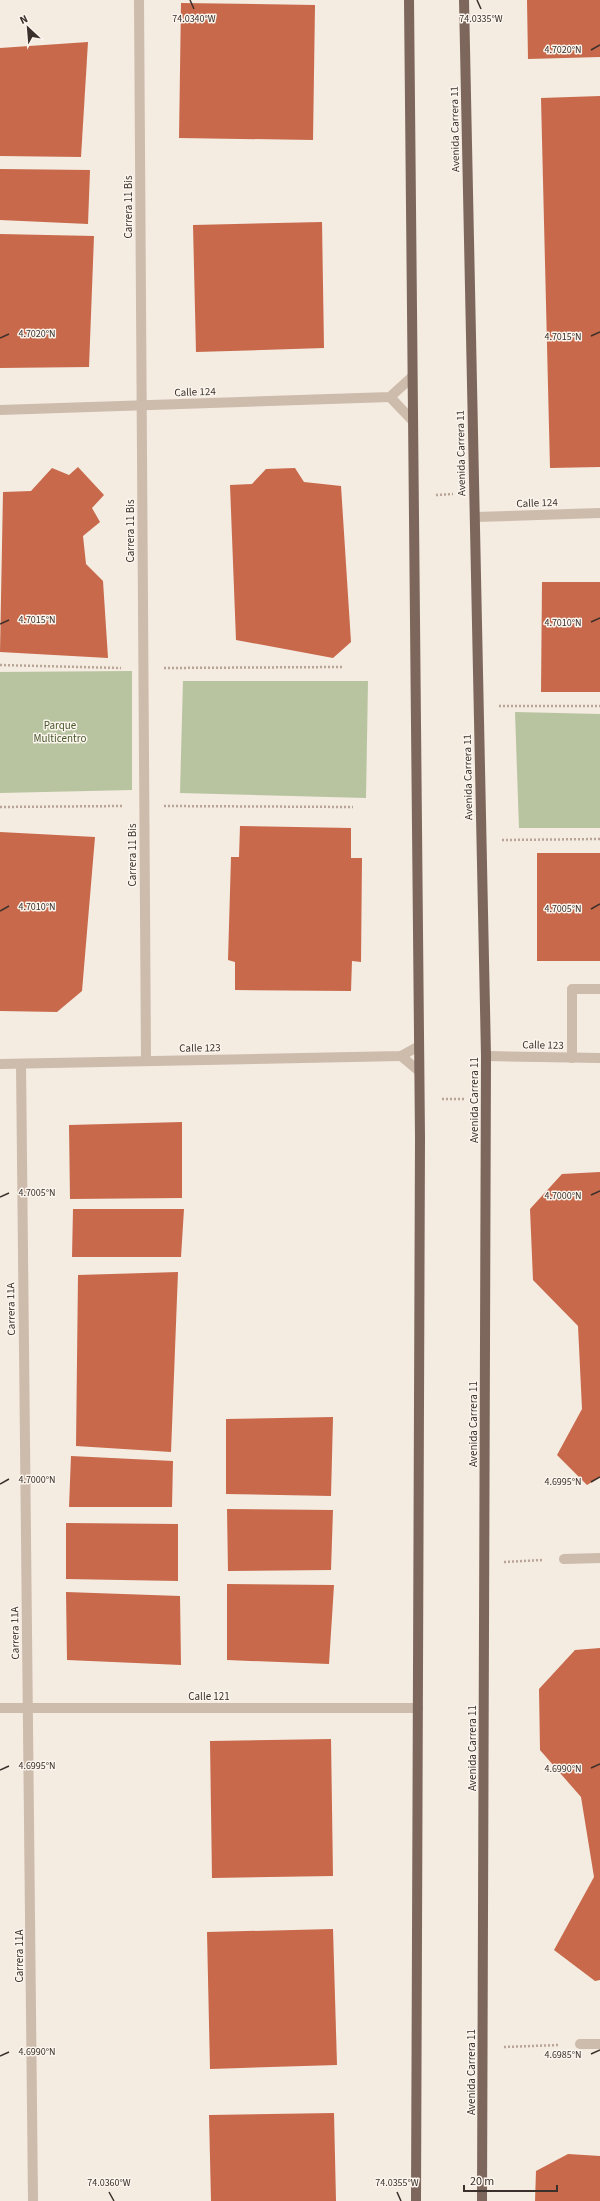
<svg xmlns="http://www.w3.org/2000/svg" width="600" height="2201" font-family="'Source Sans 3',sans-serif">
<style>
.green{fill:#b8c4a0}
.building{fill:#c8694b}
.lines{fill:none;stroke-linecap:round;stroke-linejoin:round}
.path{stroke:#b9a596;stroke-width:2.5;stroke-dasharray:2 2;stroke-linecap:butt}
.minor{stroke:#cdbbac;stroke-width:10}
.major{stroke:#7d675c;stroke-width:10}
.ticks{fill:none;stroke:#3b302b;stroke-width:1.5}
.labels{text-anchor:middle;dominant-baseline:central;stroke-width:3;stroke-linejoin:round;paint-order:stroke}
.street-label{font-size:11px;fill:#3b302b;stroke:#fbf5ee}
.park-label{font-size:11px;fill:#4a5a2e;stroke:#fbf5ee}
.ticks-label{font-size:10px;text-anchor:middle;fill:#3b302b;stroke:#fbf5ee;stroke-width:3;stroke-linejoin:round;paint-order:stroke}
</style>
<rect width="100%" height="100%" fill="#f4ebe1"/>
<g class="green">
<path d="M 132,671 L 132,790 L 0,793 L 0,672 Z"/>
<path d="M 183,681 L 368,681 L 366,798 L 180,793 Z"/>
<path d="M 515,712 L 600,714 L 600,828 L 519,828 Z"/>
</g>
<g class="building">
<path d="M 527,0 L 600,0 L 600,57 L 528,59 Z"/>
<path d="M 181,3 L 315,5 L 313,140 L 179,138 Z"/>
<path d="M 88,42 L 81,157 L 0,156 L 0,48 Z"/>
<path d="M 600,96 L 600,467 L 550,468 L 541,98 Z"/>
<path d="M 0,169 L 90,170 L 88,224 L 0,220 Z"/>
<path d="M 322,222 L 324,348 L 196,352 L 193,225 Z"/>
<path d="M 0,234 L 94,236 L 89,367 L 0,368 Z"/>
<path d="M 78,467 L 104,495 L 92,508 L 100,522 L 83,536 L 86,564 L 103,581 L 108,658 L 0,652 L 3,492 L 31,491 L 52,468 L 69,475 Z"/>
<path d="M 295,468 L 304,482 L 341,486 L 351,642 L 333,658 L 236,640 L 230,485 L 252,484 L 266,469 Z"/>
<path d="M 542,582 L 600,582 L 600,692 L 541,692 Z"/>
<path d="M 240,826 L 351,828 L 351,858 L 362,858 L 361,962 L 352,961 L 351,991 L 235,990 L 235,962 L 228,960 L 231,857 L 239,857 Z"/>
<path d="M 0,832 L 95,837 L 82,991 L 57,1012 L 0,1011 Z"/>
<rect x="537" y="853" width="63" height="108"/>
<path d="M 182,1122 L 182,1198 L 70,1199 L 69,1125 Z"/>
<path d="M 600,1172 L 600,1477 L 587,1485 L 557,1455 L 582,1409 L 578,1326 L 533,1280 L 530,1209 L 562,1174 Z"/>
<path d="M 73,1209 L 184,1209 L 181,1257 L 72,1257 Z"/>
<path d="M 178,1272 L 171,1452 L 76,1446 L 78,1275 Z"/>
<path d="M 333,1417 L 331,1496 L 226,1494 L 226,1419 Z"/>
<path d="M 71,1456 L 173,1461 L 172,1507 L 69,1507 Z"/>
<path d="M 227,1509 L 333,1510 L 331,1570 L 228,1571 Z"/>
<path d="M 66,1523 L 178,1524 L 178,1581 L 66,1579 Z"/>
<path d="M 227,1584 L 334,1585 L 329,1664 L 227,1660 Z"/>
<path d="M 66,1592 L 180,1596 L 181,1665 L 67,1660 Z"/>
<path d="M 600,1648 L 600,1980 L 595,1981 L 554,1950 L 594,1877 L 581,1797 L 540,1750 L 539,1689 L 575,1650 Z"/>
<path d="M 331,1739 L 333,1876 L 212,1878 L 210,1741 Z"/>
<path d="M 333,1929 L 337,2065 L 210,2069 L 207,1932 Z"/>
<path d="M 334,2113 L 336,2201 L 211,2201 L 209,2115 Z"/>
<path d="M 568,2154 L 600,2156 L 600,2201 L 535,2201 L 536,2171 Z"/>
</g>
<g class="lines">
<g class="path">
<path d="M 436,495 L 453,494"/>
<path d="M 0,665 L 121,668"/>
<path d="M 164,668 L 342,667"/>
<path d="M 499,706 L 600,706"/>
<path d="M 164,806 L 353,807"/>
<path d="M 0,807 L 123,806"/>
<path d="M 502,840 L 600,839"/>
<path d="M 442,1099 L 465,1099"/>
<path d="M 504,1562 L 543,1560"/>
<path d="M 504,2047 L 559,2045"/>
</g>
<g class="minor">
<path d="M 139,0 L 146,1061"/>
<path d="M 390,397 L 412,420"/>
<path d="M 0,410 L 390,397 L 412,377"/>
<path d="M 475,517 L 600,513"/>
<path d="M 401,1056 L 419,1071"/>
<path d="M 486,1056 L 600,1058"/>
<path d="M 572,1058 L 572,989 L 600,989"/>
<path d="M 0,1064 L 401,1056 L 419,1046"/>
<path d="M 21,1064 L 33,2201"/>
<path d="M 564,1559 L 600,1558"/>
<path d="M 0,1708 L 418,1708"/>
<path d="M 580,2044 L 600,2044"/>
</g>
<g class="major">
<path d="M 409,0 L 420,1138 L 416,2201"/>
<path d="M 464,0 L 486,1056 L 482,2201"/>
</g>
</g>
<path class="ticks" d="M 190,0 L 194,9M 477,0 L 481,9M 591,50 L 600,45M 591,336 L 600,332M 0,338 L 9,334M 591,622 L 600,618M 0,624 L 9,620M 591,909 L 600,904M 0,911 L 9,906M 591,1195 L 600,1191M 0,1197 L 9,1193M 591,1482 L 600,1477M 0,1484 L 9,1479M 591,1768 L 600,1764M 0,1770 L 9,1766M 591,2054 L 600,2050M 0,2056 L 9,2052M 109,2192 L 114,2201M 397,2192 L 401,2201"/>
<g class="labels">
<g class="street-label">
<text transform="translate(455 129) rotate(-91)">Avenida Carrera 11</text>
<text transform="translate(128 207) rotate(-90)">Carrera 11 Bis</text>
<text transform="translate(195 392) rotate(-2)">Calle 124</text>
<text transform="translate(461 453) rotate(-91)">Avenida Carrera 11</text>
<text transform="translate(537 503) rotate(-2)">Calle 124</text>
<text transform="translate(130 531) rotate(-90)">Carrera 11 Bis</text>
<text transform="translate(468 777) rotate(-91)">Avenida Carrera 11</text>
<text transform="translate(132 855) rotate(-90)">Carrera 11 Bis</text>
<text transform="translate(543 1045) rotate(1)">Calle 123</text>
<text transform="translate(200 1048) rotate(-1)">Calle 123</text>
<text transform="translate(474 1100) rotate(-90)">Avenida Carrera 11</text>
<text transform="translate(11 1309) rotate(-91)">Carrera 11A</text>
<text transform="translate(473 1424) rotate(-90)">Avenida Carrera 11</text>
<text transform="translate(15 1633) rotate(-91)">Carrera 11A</text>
<text x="209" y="1696">Calle 121</text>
<text transform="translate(472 1748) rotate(-90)">Avenida Carrera 11</text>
<text transform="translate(19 1956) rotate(-90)">Carrera 11A</text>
<text transform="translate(471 2072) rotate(-90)">Avenida Carrera 11</text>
</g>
<g class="park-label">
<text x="60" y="725">Parque<tspan x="60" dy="13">Multicentro</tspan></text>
</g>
</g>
<g class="ticks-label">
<text x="194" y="22">74.0340°W</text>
<text x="481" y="22">74.0335°W</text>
<text x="563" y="53">4.7020°N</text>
<text x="37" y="337">4.7020°N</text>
<text x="563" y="340">4.7015°N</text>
<text x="37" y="623">4.7015°N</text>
<text x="563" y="626">4.7010°N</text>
<text x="37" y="910">4.7010°N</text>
<text x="563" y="912">4.7005°N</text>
<text x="37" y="1196">4.7005°N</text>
<text x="563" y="1199">4.7000°N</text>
<text x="37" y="1483">4.7000°N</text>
<text x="563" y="1485">4.6995°N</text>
<text x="37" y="1769">4.6995°N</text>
<text x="563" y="1772">4.6990°N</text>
<text x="37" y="2055">4.6990°N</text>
<text x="563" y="2058">4.6985°N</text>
<text x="109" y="2186">74.0360°W</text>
<text x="397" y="2186">74.0355°W</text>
</g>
<g transform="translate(28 28) rotate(334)" stroke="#fbf5ee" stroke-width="3" paint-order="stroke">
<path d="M0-3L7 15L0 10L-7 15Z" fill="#3b302b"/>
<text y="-6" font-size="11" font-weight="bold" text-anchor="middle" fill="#3b302b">N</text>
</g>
<path d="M464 2185v6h93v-6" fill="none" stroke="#3b302b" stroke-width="2"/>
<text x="470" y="2185" font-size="12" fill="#3b302b" stroke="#fbf5ee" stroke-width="3" paint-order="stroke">20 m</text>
</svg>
